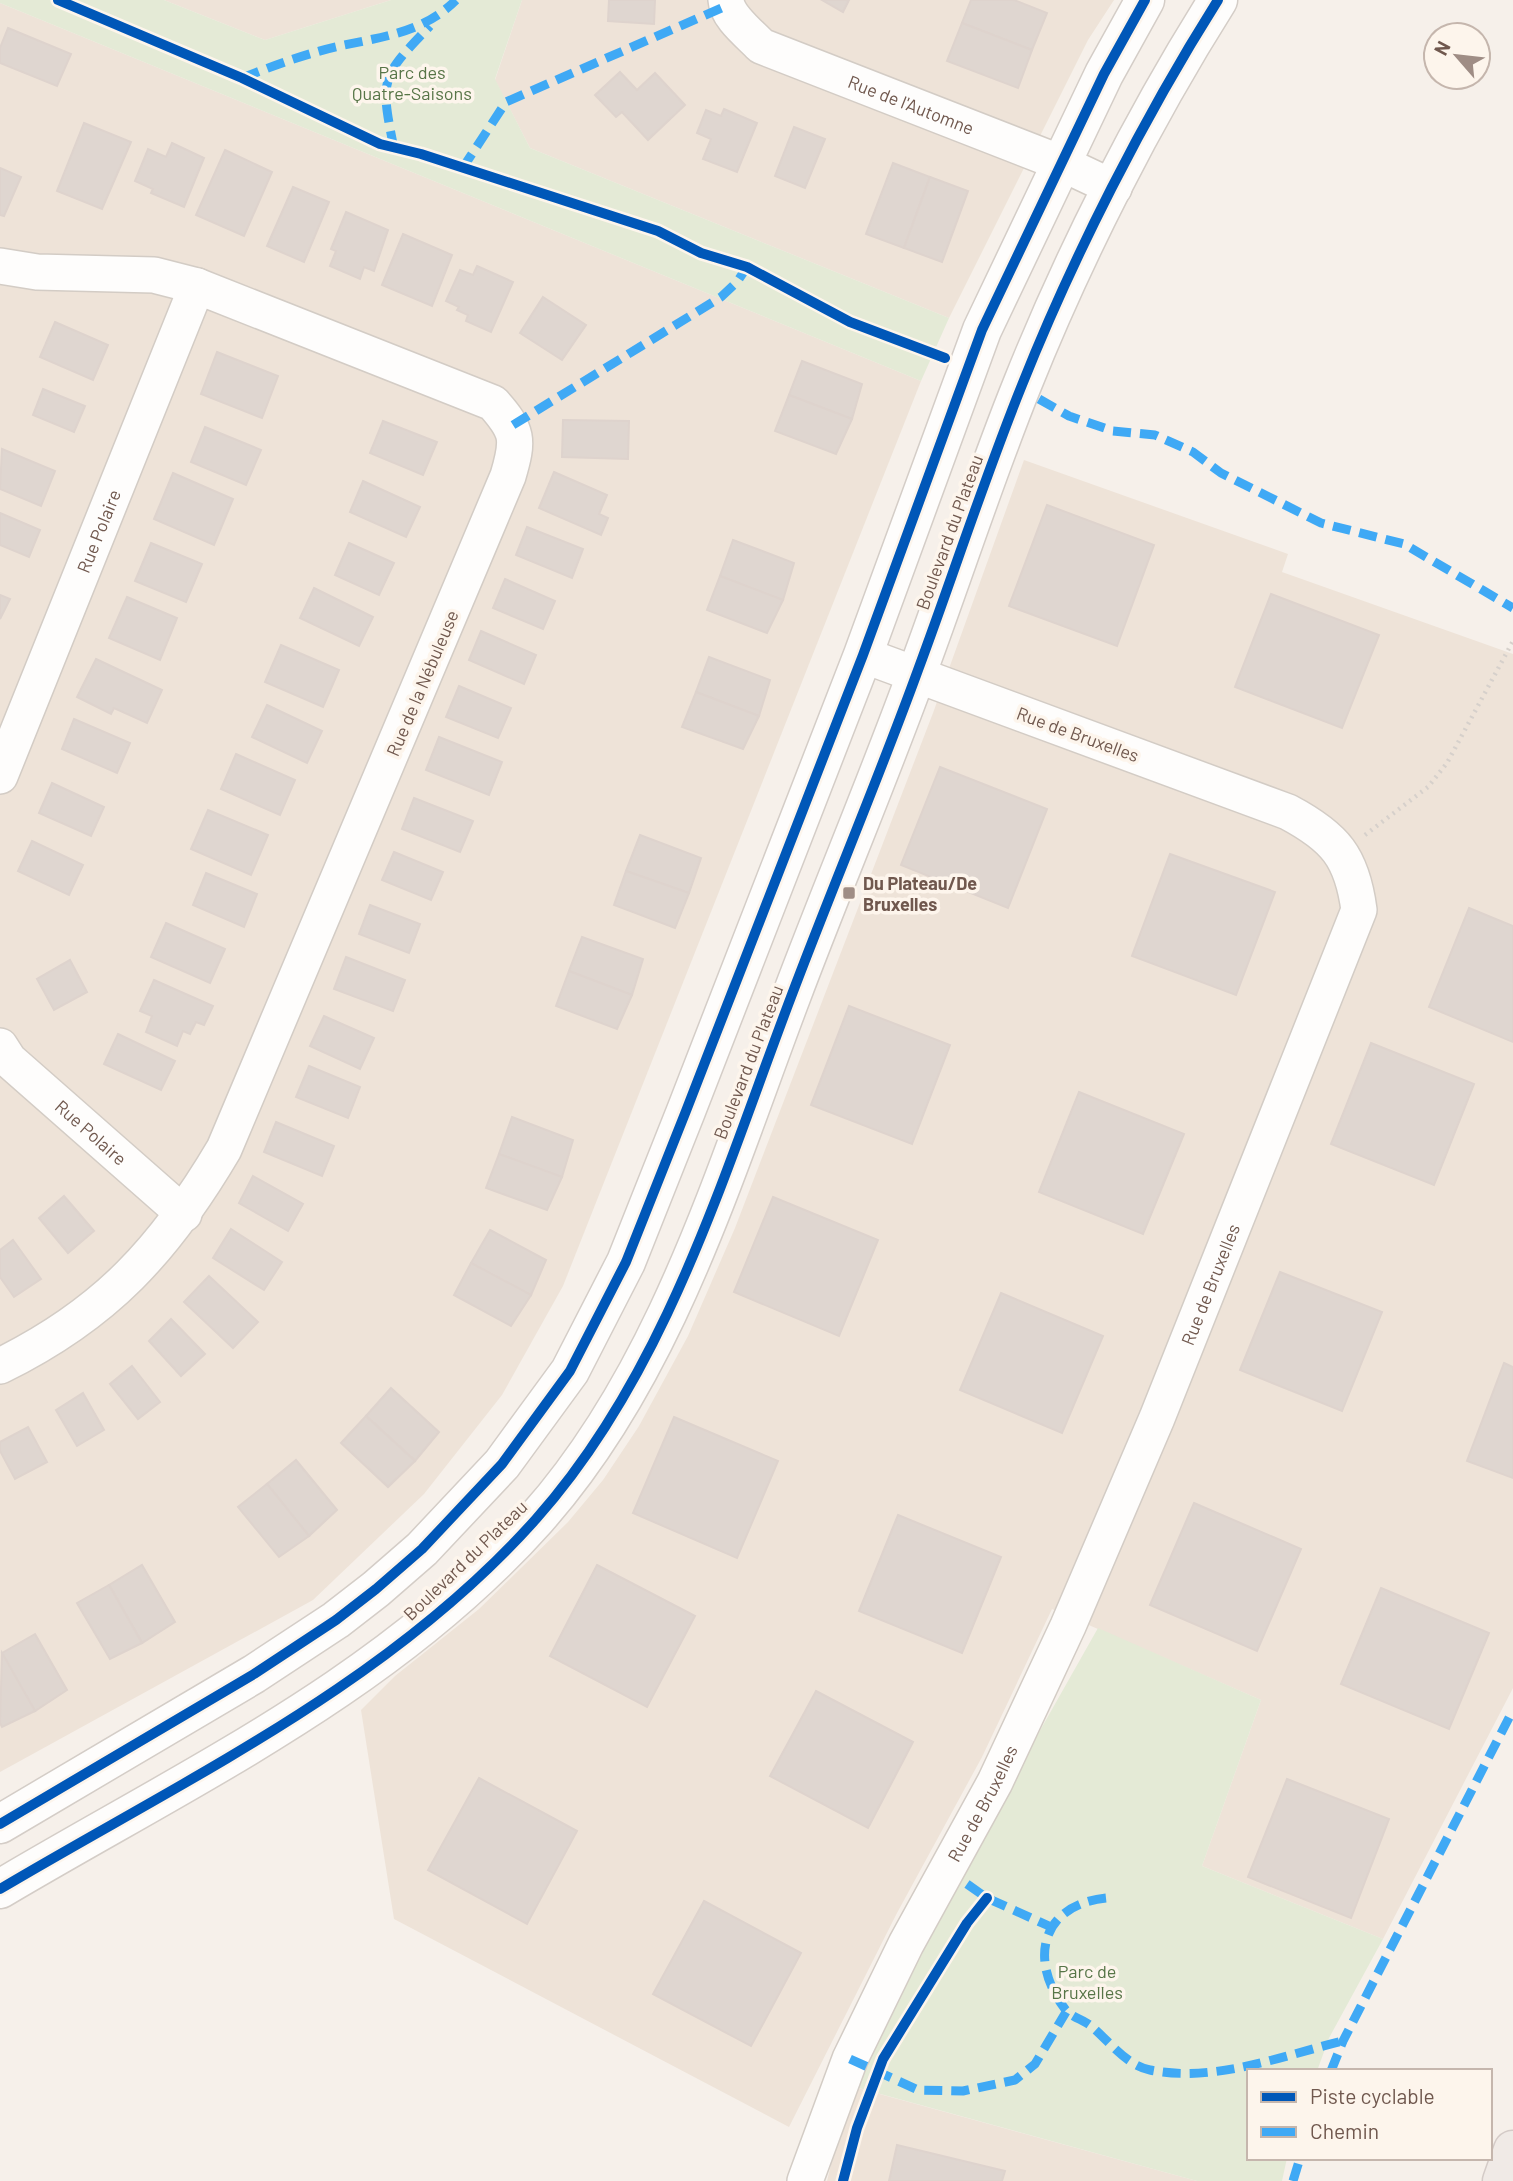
<svg xmlns="http://www.w3.org/2000/svg" width="1513" height="2181" font-family="Barlow,sans-serif">
<style>
.residential{fill:#eee3d8}
.green{fill:#e4ead6}
.building{fill:#dfd6d0;stroke:#ded3cd;stroke-width:2}
.lines{fill:none;stroke-linecap:round;stroke-linejoin:round}
.minor-casing{stroke:#d3ccc5;stroke-width:38}
.secondary-casing{stroke:#d4cdc7;stroke-width:41}
.trunk-casing{stroke:#d4cbc7;stroke-width:41}
.path{stroke:#d6d0cb;stroke-width:4.5;stroke-dasharray:2 5;stroke-linecap:butt}
.minor{stroke:#fefdfc;stroke-width:35}
.secondary{stroke:#fefdfc;stroke-width:38}
.trunk{stroke:#f0eae6;stroke-width:38}
.quiet{stroke:#3fa9f5;stroke-width:9;stroke-dasharray:18 9;stroke-linecap:butt}
.cycleway-casing{stroke:#fdf5ec;stroke-width:15}
.cycleway{stroke:#0057b8;stroke-width:10}
.poi-dot{fill:#9f8d85;stroke:#fdf5ec;stroke-width:2.5}
.labels{text-anchor:middle;dominant-baseline:central;stroke-width:7;stroke-linejoin:round;paint-order:stroke}
.park-label{font-size:18px;fill:#577547;stroke:#fdf5ec}
.street-label{font-size:18px;fill:#70584e;stroke:#fdf5ec}
.poi-label{font-size:18px;font-weight:bold;fill:#70584e;stroke:#fdf5ec;text-anchor:start}
</style>
<rect width="100%" height="100%" fill="#f6f0ea"/>
<g class="residential">
<path d="M 164,0 L 391,0 L 265,40 Z"/>
<path d="M 522,0 L 1114,0 L 1088,40 L 949,318 L 530,148 L 495,80 Z"/>
<path d="M 0,3 L 921,381 L 563,1286 L 502,1395 L 424,1494 L 313,1600 L 0,1772 Z"/>
<path d="M 1024,460 L 1288,554 L 1282,572 L 1513,654 L 1513,1688 L 1383,1939 L 1202,1866 L 1261,1700 L 1052,1609 L 982,1757 L 897,1913 L 789,2127 L 394,1919 L 361,1710 L 395,1676 L 479,1609 L 568,1522 L 603,1480 L 639,1426 L 688,1336 L 735,1228 L 933,713 Z"/>
<path d="M 854,2087 L 1197,2181 L 827,2181 L 840,2127 Z"/>
</g>
<g class="green">
<path d="M 0,0 L 164,0 L 265,40 L 391,0 L 522,0 L 495,79 L 530,148 L 949,318 L 921,381 L 0,3 Z"/>
<path d="M 1098,1628 L 1261,1700 L 1202,1866 L 1383,1939 L 1329,2038 L 1317,2071 L 1249,2071 L 1249,2158 L 1287,2158 L 1282,2181 L 1197,2181 L 855,2087 L 868,2055 L 1003,1796 Z"/>
</g>
<g class="building">
<path d="M 609,0 L 655,0 L 654,24 L 608,21 Z"/>
<path d="M 822,0 L 849,0 L 843,12 Z"/>
<path d="M 971,0 L 1014,0 L 1047,13 L 1032,50 L 962,23 Z"/>
<path d="M 962,23 L 1032,50 L 1018,88 L 947,61 Z"/>
<path d="M 8,28 L 71,54 L 57,86 L 0,63 L 0,48 Z"/>
<path d="M 620,72 L 637,90 L 655,73 L 685,105 L 648,140 L 622,112 L 616,117 L 595,95 Z"/>
<path d="M 724,109 L 757,123 L 737,172 L 703,159 L 711,139 L 697,133 L 706,110 L 721,116 Z"/>
<path d="M 84,123 L 131,142 L 102,209 L 57,191 Z"/>
<path d="M 794,127 L 825,139 L 805,188 L 775,176 Z"/>
<path d="M 172,143 L 204,158 L 184,207 L 151,193 L 153,189 L 135,181 L 148,149 L 166,157 Z"/>
<path d="M 225,150 L 272,172 L 244,236 L 196,215 Z"/>
<path d="M 893,163 L 930,177 L 904,248 L 866,234 Z"/>
<path d="M 0,168 L 21,177 L 4,216 L 0,215 Z"/>
<path d="M 930,177 L 968,191 L 942,262 L 904,248 Z"/>
<path d="M 293,187 L 329,202 L 304,262 L 267,246 Z"/>
<path d="M 346,212 L 388,230 L 374,271 L 364,267 L 360,279 L 330,266 L 336,251 L 331,249 Z"/>
<path d="M 403,234 L 452,255 L 432,306 L 382,285 Z"/>
<path d="M 477,266 L 513,282 L 491,332 L 466,321 L 468,315 L 457,310 L 459,307 L 446,301 L 460,270 L 473,275 Z"/>
<path d="M 543,297 L 586,325 L 562,360 L 520,333 Z"/>
<path d="M 55,322 L 108,345 L 93,380 L 40,357 Z"/>
<path d="M 217,352 L 278,376 L 262,418 L 201,394 Z"/>
<path d="M 802,361 L 862,384 L 852,419 L 789,395 Z"/>
<path d="M 43,389 L 85,406 L 74,432 L 33,415 Z"/>
<path d="M 789,395 L 852,419 L 836,454 L 775,431 Z"/>
<path d="M 563,420 L 629,421 L 628,459 L 562,457 Z"/>
<path d="M 383,421 L 437,442 L 423,475 L 370,453 Z"/>
<path d="M 205,427 L 261,450 L 246,485 L 191,462 Z"/>
<path d="M 2,449 L 55,471 L 41,506 L 0,489 Z"/>
<path d="M 554,472 L 607,495 L 599,514 L 608,518 L 601,535 L 539,508 Z"/>
<path d="M 173,473 L 233,499 L 214,545 L 154,519 Z"/>
<path d="M 363,481 L 420,507 L 406,537 L 350,512 Z"/>
<path d="M 1047,505 L 1154,545 L 1117,646 L 1009,606 Z"/>
<path d="M 0,513 L 40,530 L 29,557 L 0,545 Z"/>
<path d="M 527,527 L 583,549 L 572,578 L 516,555 Z"/>
<path d="M 733,540 L 794,563 L 783,600 L 720,576 Z"/>
<path d="M 151,543 L 202,564 L 186,602 L 135,581 Z"/>
<path d="M 349,543 L 394,563 L 379,595 L 335,575 Z"/>
<path d="M 720,576 L 783,600 L 767,633 L 707,610 Z"/>
<path d="M 505,579 L 555,601 L 543,629 L 493,608 Z"/>
<path d="M 314,588 L 373,617 L 359,646 L 300,618 Z"/>
<path d="M 1271,594 L 1379,635 L 1342,728 L 1235,687 Z"/>
<path d="M 0,595 L 10,599 L 0,619 Z"/>
<path d="M 127,597 L 177,618 L 160,660 L 109,638 Z"/>
<path d="M 481,631 L 536,655 L 524,684 L 469,660 Z"/>
<path d="M 281,645 L 339,670 L 323,707 L 265,682 Z"/>
<path d="M 709,657 L 770,680 L 759,716 L 696,692 Z"/>
<path d="M 96,659 L 162,690 L 147,723 L 114,708 L 111,714 L 77,697 Z"/>
<path d="M 459,686 L 511,708 L 498,738 L 446,717 Z"/>
<path d="M 696,692 L 759,716 L 743,749 L 682,727 Z"/>
<path d="M 267,705 L 322,731 L 307,763 L 252,737 Z"/>
<path d="M 74,719 L 130,743 L 117,773 L 62,749 Z"/>
<path d="M 439,737 L 502,762 L 489,795 L 426,770 Z"/>
<path d="M 236,754 L 295,780 L 280,815 L 221,789 Z"/>
<path d="M 940,767 L 1047,809 L 1008,908 L 901,865 Z"/>
<path d="M 52,783 L 104,807 L 91,836 L 39,813 Z"/>
<path d="M 414,798 L 473,821 L 460,852 L 402,829 Z"/>
<path d="M 208,810 L 268,835 L 251,875 L 191,849 Z"/>
<path d="M 640,835 L 701,858 L 689,893 L 626,871 Z"/>
<path d="M 32,841 L 83,865 L 69,895 L 18,871 Z"/>
<path d="M 394,852 L 443,872 L 431,900 L 382,880 Z"/>
<path d="M 1170,854 L 1275,892 L 1236,995 L 1132,956 Z"/>
<path d="M 626,871 L 689,893 L 675,928 L 614,905 Z"/>
<path d="M 206,873 L 257,894 L 244,927 L 193,905 Z"/>
<path d="M 370,905 L 420,924 L 409,953 L 359,934 Z"/>
<path d="M 1469,908 L 1513,926 L 1513,1042 L 1429,1007 Z"/>
<path d="M 166,923 L 225,949 L 210,983 L 151,957 Z"/>
<path d="M 582,937 L 643,959 L 632,995 L 569,971 Z"/>
<path d="M 346,957 L 405,980 L 393,1011 L 334,989 Z"/>
<path d="M 70,960 L 87,992 L 54,1010 L 37,979 Z"/>
<path d="M 569,971 L 632,995 L 617,1029 L 556,1006 Z"/>
<path d="M 154,980 L 213,1006 L 204,1025 L 196,1022 L 190,1034 L 183,1031 L 177,1046 L 146,1032 L 152,1016 L 140,1011 Z"/>
<path d="M 849,1006 L 950,1045 L 912,1144 L 811,1105 Z"/>
<path d="M 324,1016 L 374,1038 L 360,1069 L 310,1046 Z"/>
<path d="M 118,1034 L 175,1061 L 161,1090 L 104,1064 Z"/>
<path d="M 1371,1043 L 1474,1084 L 1434,1185 L 1331,1144 Z"/>
<path d="M 309,1066 L 360,1087 L 348,1118 L 296,1097 Z"/>
<path d="M 1079,1092 L 1184,1134 L 1143,1234 L 1039,1192 Z"/>
<path d="M 512,1117 L 573,1140 L 562,1177 L 499,1154 Z"/>
<path d="M 276,1122 L 334,1146 L 322,1176 L 264,1152 Z"/>
<path d="M 499,1154 L 562,1177 L 547,1210 L 486,1188 Z"/>
<path d="M 253,1176 L 303,1204 L 288,1231 L 239,1203 Z"/>
<path d="M 64,1196 L 94,1231 L 68,1253 L 39,1218 Z"/>
<path d="M 773,1197 L 878,1240 L 839,1336 L 734,1292 Z"/>
<path d="M 231,1229 L 282,1262 L 264,1290 L 213,1258 Z"/>
<path d="M 490,1230 L 546,1260 L 531,1295 L 471,1263 Z"/>
<path d="M 13,1240 L 41,1279 L 14,1297 L 0,1277 L 0,1250 Z"/>
<path d="M 471,1263 L 531,1295 L 511,1326 L 454,1295 Z"/>
<path d="M 1280,1272 L 1382,1312 L 1342,1411 L 1240,1370 Z"/>
<path d="M 209,1276 L 258,1322 L 233,1348 L 184,1302 Z"/>
<path d="M 1001,1293 L 1103,1336 L 1062,1433 L 960,1390 Z"/>
<path d="M 171,1319 L 205,1354 L 181,1376 L 149,1341 Z"/>
<path d="M 1504,1363 L 1513,1367 L 1513,1478 L 1467,1461 Z"/>
<path d="M 132,1366 L 160,1402 L 138,1419 L 110,1384 Z"/>
<path d="M 391,1388 L 439,1432 L 415,1461 L 366,1416 Z"/>
<path d="M 83,1393 L 104,1430 L 77,1446 L 56,1410 Z"/>
<path d="M 366,1416 L 415,1461 L 388,1487 L 341,1443 Z"/>
<path d="M 674,1417 L 778,1461 L 737,1558 L 633,1513 Z"/>
<path d="M 28,1427 L 47,1462 L 15,1479 L 0,1451 L 0,1442 Z"/>
<path d="M 296,1460 L 337,1510 L 309,1536 L 267,1484 Z"/>
<path d="M 267,1484 L 309,1536 L 279,1557 L 238,1507 Z"/>
<path d="M 1194,1503 L 1301,1549 L 1257,1651 L 1150,1605 Z"/>
<path d="M 898,1515 L 1001,1557 L 962,1653 L 859,1611 Z"/>
<path d="M 142,1565 L 175,1622 L 142,1643 L 109,1585 Z"/>
<path d="M 597,1565 L 695,1616 L 647,1707 L 550,1656 Z"/>
<path d="M 109,1585 L 142,1643 L 110,1659 L 77,1603 Z"/>
<path d="M 1381,1588 L 1489,1633 L 1449,1729 L 1341,1684 Z"/>
<path d="M 35,1634 L 67,1690 L 35,1711 L 2,1653 Z"/>
<path d="M 2,1653 L 35,1711 L 2,1727 L 0,1723 Z"/>
<path d="M 816,1691 L 913,1742 L 868,1828 L 770,1776 Z"/>
<path d="M 479,1778 L 577,1831 L 527,1924 L 428,1870 Z"/>
<path d="M 1287,1779 L 1389,1819 L 1351,1918 L 1248,1877 Z"/>
<path d="M 704,1901 L 801,1953 L 751,2046 L 653,1994 Z"/>
<path d="M 897,2145 L 1005,2171 L 1002,2181 L 889,2181 Z"/>
</g>
<g class="lines">
<g class="minor-casing">
<g id="minor">
<path id="s1" d="M 726,0 C 727,17 750,34 761,46 L 1061,163 L 1114,188"/>
<path d="M 0,266 L 37,272 L 154,275 L 197,286 L 493,403 C 518,431 519,439 508,476 L 224,1149 C 165,1249 106,1314 0,1366"/>
<path id="s2" d="M 0,776 L 197,286"/>
<path id="s3" d="M 0,1046 L 9,1060 L 184,1214"/>
<path id="s4" d="M 805,2181 L 850,2059 L 906,1944 L 995,1782 L 1068,1626 L 1157,1418 L 1359,910 C 1352,857 1335,837 1288,812 L 863,655"/>
</g>
</g>
<g class="secondary-casing">
<g id="secondary">
<path d="M 0,1824 L 254,1674 L 336,1620 L 376,1589 L 422,1549 L 502,1464 L 570,1371 L 626,1262 L 686,1111 L 863,655 L 982,330 L 1104,74 L 1145,0"/>
<path d="M 0,1889 C 187,1778 389,1684 536,1519 C 666,1373 723,1176 791,997 C 832,888 878,780 918,670 C 953,576 984,479 1022,385 C 1073,257 1144,117 1218,0"/>
</g>
</g>
<g class="trunk-casing">
<path id="trunk" d="M 1502,2181 L 1513,2150"/>
</g>
<path class="path" d="M 1365,835 L 1428,787 L 1447,763 L 1513,641"/>
<use href="#minor" class="minor"/>
<use href="#secondary" class="secondary"/>
<use href="#trunk" class="trunk"/>
<g class="quiet">
<path d="M 242,78 C 265,69 289,60 313,53 C 364,37 416,40 456,0"/>
<path d="M 394,149 C 380,78 380,78 430,26"/>
<path d="M 462,169 L 506,102 L 726,6"/>
<path d="M 1039,399 L 1069,416 L 1113,431 L 1155,435 L 1193,452 L 1221,473 L 1321,523 L 1404,544 L 1513,608"/>
<path d="M 513,425 L 721,297 L 737,282 L 747,267"/>
<path d="M 967,1884 L 987,1898 L 1049,1926"/>
<path d="M 1106,1898 C 1041,1905 1028,1960 1065,2009 C 1071,2017 1084,2020 1091,2026 C 1109,2041 1126,2065 1150,2070 C 1214,2083 1281,2056 1343,2041"/>
<path d="M 850,2059 L 918,2090 L 963,2091 L 1015,2080 L 1035,2064 L 1066,2012"/>
<path d="M 1331,2071 L 1343,2041 L 1513,1710"/>
<path d="M 1293,2181 L 1300,2158"/>
</g>
<g class="cycleway-casing">
<g id="cycleway">
<path d="M 58,0 L 242,78 L 380,144 L 421,154 L 658,231 L 701,253 L 747,267 L 850,322 L 945,358"/>
<path d="M 0,1824 L 254,1674 L 336,1620 L 376,1589 L 422,1549 L 502,1464 L 570,1371 L 626,1262 L 686,1111 L 863,655 L 982,330 L 1104,74 L 1145,0"/>
<path d="M 0,1889 C 187,1778 389,1684 536,1519 C 666,1373 723,1176 791,997 C 832,888 878,780 918,670 C 953,576 984,479 1022,385 C 1073,257 1144,117 1218,0"/>
<path d="M 843,2181 L 857,2128 L 883,2059 L 967,1923 L 987,1898"/>
</g>
</g>
<use href="#cycleway" class="cycleway"/>
</g>
<rect class="poi-dot" x="842" y="886" width="14" height="14" rx="3.5"/>
<g class="labels">
<g class="park-label">
<text x="412" y="72">Parc des<tspan x="412" dy="21">Quatre-Saisons</tspan></text>
<text x="1087" y="1971">Parc de<tspan x="1087" dy="21">Bruxelles</tspan></text>
</g>
<g class="street-label">
<text stroke="none"><textPath href="#s1" startOffset="220">Rue de l'Automne</textPath></text>
<text stroke="none"><textPath href="#s2" startOffset="264">Rue Polaire</textPath></text>
<text transform="translate(949 532) rotate(-70)">Boulevard du Plateau</text>
<text transform="translate(422 683) rotate(-67)">Rue de la Nébuleuse</text>
<text transform="translate(1078 734) rotate(20)">Rue de Bruxelles</text>
<text transform="translate(748 1062) rotate(-69)">Boulevard du Plateau</text>
<text stroke="none"><textPath href="#s3" startOffset="126">Rue Polaire</textPath></text>
<text stroke="none"><textPath href="#s4" startOffset="985">Rue de Bruxelles</textPath></text>
<text transform="translate(465 1560) rotate(-44)">Boulevard du Plateau</text>
<text stroke="none"><textPath href="#s4" startOffset="418">Rue de Bruxelles</textPath></text>
</g>
<g class="poi-label">
<text x="863" y="883">Du Plateau/De<tspan x="863" dy="21">Bruxelles</tspan></text>
</g>
</g>
<rect x="1247" y="2069" width="245" height="91" fill="#fdf5ec" stroke="#c5b6ad" stroke-width="2"/>
<rect x="1261" y="2092" width="35" height="10" fill="#0057b8" stroke="#c5b6ad" stroke-width="2"/>
<text x="1310" y="2104" font-size="21" fill="#70584e">Piste cyclable</text>
<rect x="1261" y="2127" width="35" height="10" fill="#3fa9f5" stroke="#c5b6ad" stroke-width="2"/>
<text x="1310" y="2139" font-size="21" fill="#70584e">Chemin</text>
<g transform="translate(1457 56) rotate(298)"><circle r="33" fill="#fdf5ec" stroke="#c5b6ad" stroke-width="2"/>
<path d="M0-5L12 26L0 18L-12 26Z" fill="#9f8d85"/>
<text y="-10" font-size="19" font-weight="bold" text-anchor="middle" fill="#70584e">N</text>
</g>
</svg>
